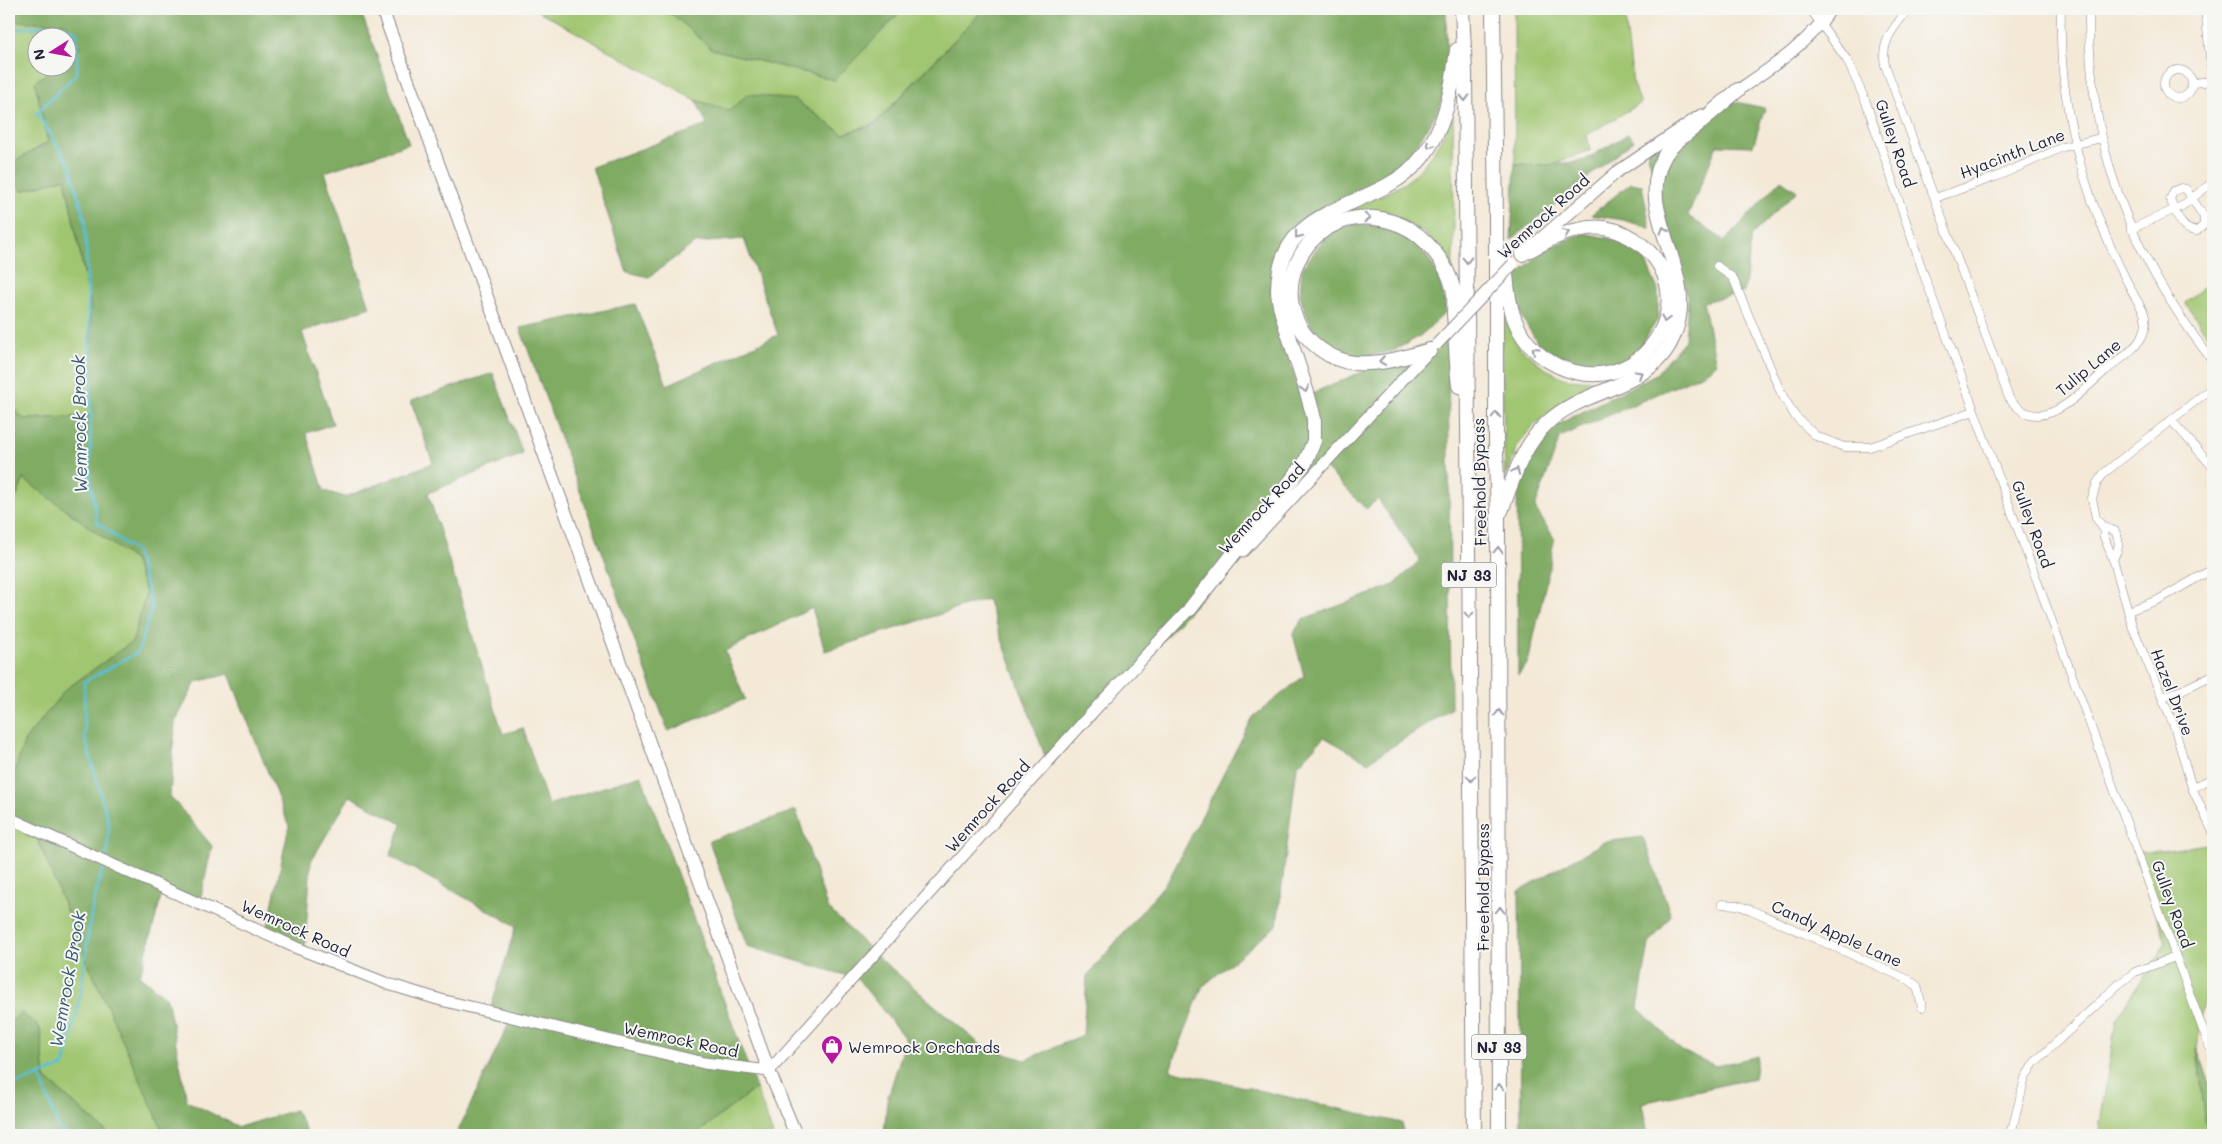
<svg xmlns="http://www.w3.org/2000/svg" width="2222" height="1144" font-family="Mali,sans-serif">
<style>
.green{fill:#a0c671;stroke:#617456}
.forest{fill:#80ab63;stroke:#51664f}
.lines{fill:none;stroke-linecap:round;stroke-linejoin:round}
.stream{stroke:#59c0d7;stroke-width:2.5}
.street-casing{stroke:#8b8689;stroke-width:9}
.secondary-casing{stroke:#8b8689;stroke-width:13}
.primary-casing{stroke:#8b8689;stroke-width:14}
.highway-casing{stroke:#8b8689;stroke-width:16}
.street{stroke:#fff;stroke-width:8}
.secondary{stroke:#fff;stroke-width:11}
.primary{stroke:#fff;stroke-width:12}
.highway{stroke:#fff;stroke-width:14}
.secondary-bridge-casing{stroke:#8b8689;stroke-width:13;stroke-linecap:butt}
.secondary-bridge{stroke:#fff;stroke-width:11}
.oneway{stroke:#9c9ca7}
.labels{text-anchor:middle;dominant-baseline:central;stroke-width:4;stroke-linejoin:round;paint-order:stroke}
.shield{fill:#f6f6f2;stroke:#626272;stroke-width:1}
.shield-label{font-size:15px;font-weight:bold;fill:#22223b}
.street-label{font-size:16px;fill:#22223b;stroke:#f6f6f2}
.poi-label{font-size:16px;fill:#22223b;stroke:#f6f6f2;text-anchor:start}
.water-label{font-size:18px;font-style:italic;fill:#355972;stroke:#f6f6f2}
</style>
<rect width="100%" height="100%" fill="#f6f6f2"/>
<filter id="ink" filterUnits="userSpaceOnUse"><feTurbulence type="fractalNoise" baseFrequency=".02" numOctaves="2"/><feDisplacementMap in="SourceGraphic" scale="10" xChannelSelector="R" yChannelSelector="G"/><feConvolveMatrix kernelMatrix="1 2 1 2 8 2 1 2 1" color-interpolation-filters="sRGB"/></filter>
<filter id="wash" filterUnits="userSpaceOnUse"><feTurbulence type="fractalNoise" baseFrequency=".0096" numOctaves="4" result="noise"/><feDisplacementMap in="SourceGraphic" scale="20" xChannelSelector="R" yChannelSelector="G"/><feGaussianBlur stdDeviation="1.12" result="paint"/><feColorMatrix in="noise" values="0 0 0 0 0 0 0 0 0 0 0 0 0 0 0 0 0 1.4 0 .05"/><feComposite in="paint" operator="in"/></filter>
<g filter="url(#wash)">
<rect width="100%" height="100%" fill="#f4e9d7"/>
<g class="green">
<path d="M 535,9 L 654,9 L 673,15 L 712,49 L 834,80 L 903,9 L 984,9 L 874,124 L 843,134 L 795,100 L 729,111 L 696,100 Z"/>
<path d="M 1514,9 L 1624,9 L 1633,84 L 1641,103 L 1587,135 L 1590,150 L 1552,165 L 1515,164 Z"/>
<path d="M 9,21 L 66,23 L 80,47 L 68,57 L 68,38 L 38,38 L 38,68 L 54,68 L 35,82 L 48,142 L 9,165 Z"/>
<path d="M 1453,117 L 1454,238 L 1452,273 L 1426,234 L 1387,212 L 1343,212 C 1368,201 1401,191 1420,169 C 1434,154 1443,135 1453,117 Z"/>
<path d="M 9,173 L 22,191 L 65,178 L 90,302 L 91,416 L 24,419 L 9,404 Z"/>
<path d="M 2213,280 L 2213,344 L 2185,302 Z"/>
<path d="M 1501,313 L 1520,348 L 1546,369 L 1566,379 L 1595,381 L 1615,380 C 1579,397 1539,410 1518,446 C 1513,456 1510,468 1505,479 Z"/>
<path d="M 24,479 L 134,560 L 146,593 L 133,641 L 65,690 L 25,740 L 12,780 L 9,778 L 9,513 Z"/>
<path d="M 9,817 L 33,828 L 86,959 L 165,1135 L 110,1135 L 45,1078 L 40,1028 L 21,1012 L 9,1024 Z"/>
<path d="M 2213,843 L 2213,961 L 2209,965 L 2197,1048 L 2207,1135 L 2101,1135 L 2100,1123 L 2116,1020 L 2166,942 L 2133,851 L 2162,851 Z"/>
<path d="M 756,1088 L 773,1135 L 695,1135 Z"/>
</g>
<g class="forest">
<path d="M 9,9 L 360,9 L 409,144 L 325,172 L 370,307 L 302,332 L 333,424 L 306,433 L 324,491 L 345,497 L 433,463 L 411,401 L 493,373 L 523,454 L 428,493 L 503,734 L 523,728 L 548,805 L 641,775 L 756,1088 L 695,1135 L 456,1135 L 514,1013 L 491,1007 L 516,926 L 390,856 L 402,824 L 350,796 L 311,861 L 305,946 L 267,930 L 289,826 L 229,674 L 196,682 L 175,722 L 170,796 L 212,846 L 200,901 L 164,886 L 140,976 L 167,998 L 187,1101 L 239,1127 L 295,1110 L 309,1135 L 165,1135 L 86,959 L 33,828 L 9,817 L 9,778 L 12,779 L 25,740 L 65,690 L 133,641 L 146,593 L 134,560 L 24,479 L 9,513 L 9,404 L 24,419 L 91,416 L 90,302 L 65,178 L 22,191 L 9,173 L 9,165 L 48,142 L 35,82 L 54,68 L 68,68 L 68,57 L 80,47 L 66,23 L 9,21 Z"/>
<path d="M 654,9 L 903,9 L 835,80 L 712,49 L 673,15 Z"/>
<path d="M 984,9 L 1446,9 L 1447,77 L 1440,107 L 1403,167 L 1285,238 L 1270,296 L 1301,398 L 1448,335 L 1451,709 L 1368,762 L 1324,737 L 1297,766 L 1277,925 L 1202,987 L 1170,1070 L 1402,1123 L 1403,1135 L 884,1135 L 887,1100 L 906,1040 L 858,979 L 747,946 L 709,841 L 796,810 L 827,907 L 877,956 L 983,1047 L 1025,1060 L 1083,1035 L 1087,976 L 1169,879 L 1253,717 L 1304,676 L 1293,634 L 1303,619 L 1394,585 L 1420,560 L 1378,499 L 1366,509 L 1323,466 L 1250,513 L 1261,531 L 1049,767 L 987,599 L 825,651 L 812,608 L 725,651 L 745,699 L 668,731 L 520,328 L 635,304 L 667,385 L 778,335 L 744,239 L 695,243 L 649,277 L 627,272 L 592,167 L 707,125 L 696,100 L 729,111 L 748,94 L 795,100 L 843,134 L 875,124 Z"/>
<path d="M 1716,98 L 1765,108 L 1753,146 L 1717,145 L 1688,216 L 1725,241 L 1781,180 L 1797,191 L 1752,235 L 1744,292 L 1703,302 L 1716,364 L 1703,374 L 1560,437 L 1535,508 L 1554,538 L 1550,565 L 1528,663 L 1518,675 L 1517,457 L 1549,429 L 1656,374 L 1685,340 L 1688,300 L 1646,147 Z"/>
<path d="M 1628,134 L 1634,140 L 1511,240 L 1515,164 L 1552,165 L 1585,160 Z"/>
<path d="M 1631,183 L 1642,185 L 1650,228 L 1623,220 L 1591,215 Z"/>
<path d="M 1353,224 C 1363,225 1375,225 1384,227 C 1425,239 1441,272 1446,312 L 1420,336 L 1395,350 L 1366,357 L 1341,354 L 1313,333 L 1300,295 L 1302,269 L 1327,234 Z"/>
<path d="M 1584,233 L 1626,242 L 1646,262 L 1658,290 L 1658,319 L 1642,344 L 1622,364 L 1590,369 L 1558,360 L 1539,345 L 1521,316 L 1513,280 L 1543,250 Z"/>
<path d="M 1643,837 L 1671,915 L 1649,944 L 1638,1008 L 1682,1051 L 1716,1066 L 1758,1056 L 1754,1078 L 1642,1103 L 1648,1135 L 1612,1135 L 1593,1132 L 1591,1135 L 1521,1135 L 1519,891 L 1604,842 Z"/>
<path d="M 21,1012 L 40,1028 L 45,1078 L 110,1135 L 9,1135 L 9,1024 Z"/>
<path d="M 2197,1048 L 2213,1090 L 2213,1135 L 2207,1135 Z"/>
</g>
<g class="lines">
<g class="stream">
<path d="M 9,30 L 57,24 L 77,32 L 77,73 L 37,113 L 70,165 L 85,221 L 91,380 L 90,477 L 97,522 L 136,552 L 152,607 L 138,652 L 84,682 L 85,738 L 109,824 L 107,855"/>
<path d="M 40,1076 L 59,1129 L 71,1135"/>
<path d="M 9,1087 L 64,1066 L 80,997 L 92,908 L 103,869"/>
</g>
</g>
</g>
<g filter="url(#ink)">
<g class="lines">
<g class="street-casing">
<g id="street">
<path d="M 1810,9 L 1847,60 L 1866,102 L 1924,275 L 2213,1057"/>
<path d="M 1908,9 C 1895,27 1880,41 1885,65 L 2009,398 C 2040,440 2078,394 2104,372 C 2117,361 2138,349 2144,332 C 2147,326 2146,320 2144,313 C 2091,220 2057,118 2061,9"/>
<path d="M 2089,9 C 2087,143 2130,257 2213,361"/>
<path d="M 2205,9 L 2213,85"/>
<circle cx="2178" cy="84" r="14"/>
<path d="M 2193,83 L 2213,81"/>
<path d="M 2181,188 L 2186,189 L 2204,217 L 2204,225 L 2197,231 C 2181,232 2176,212 2170,199 L 2174,191 Z"/>
<path d="M 1935,198 L 1998,176 L 2063,147 L 2101,138"/>
<path d="M 2131,229 L 2182,206 L 2213,182"/>
<path d="M 1717,266 L 1733,278 L 1781,393 L 1795,416 L 1816,436 L 1844,447 L 1870,447 L 1974,411"/>
<path d="M 2172,421 L 2213,467"/>
<path d="M 2103,527 L 2115,531 C 2121,543 2119,548 2113,559"/>
<path d="M 2128,611 L 2158,600 L 2213,569"/>
<path d="M 2162,697 L 2182,690 L 2213,675"/>
<path d="M 2192,788 L 2213,778"/>
<path d="M 2213,832 L 2192,788 L 2174,726 L 2133,628 L 2113,559 L 2104,537 L 2103,527 L 2096,518 L 2092,498 L 2097,483 L 2104,473 L 2213,387"/>
<path d="M 1722,904 L 1737,905 L 1751,910 L 1909,980 L 1917,986 L 1922,1007"/>
<path d="M 2008,1135 L 2013,1126 L 2025,1078 L 2034,1063 L 2119,984 L 2135,972 L 2175,957"/>
</g>
</g>
<g class="secondary-casing">
<g id="secondary">
<path d="M 1731,95 C 1766,71 1808,45 1831,9"/>
<path d="M 1532,246 L 1617,172 L 1701,115"/>
<path d="M 1243,551 L 1430,350"/>
<path d="M 9,818 L 297,948 L 388,984 L 441,1000 L 704,1063 L 769,1071 L 1098,706 L 1195,603"/>
</g>
</g>
<g class="primary-casing">
<path id="primary" d="M 382,9 L 769,1071 L 796,1135"/>
</g>
<g class="highway-casing">
<g id="highway">
<path d="M 1462,9 L 1465,72 L 1474,1135"/>
<path d="M 1493,9 L 1496,216 L 1496,454 L 1498,516 L 1499,1135"/>
<path d="M 1505,260 C 1508,305 1512,344 1558,366 C 1645,406 1713,289 1633,239 C 1616,228 1597,225 1578,230 C 1558,234 1540,245 1522,254"/>
<path d="M 1430,350 C 1406,357 1380,365 1355,363 C 1342,362 1331,357 1320,349 C 1252,298 1312,188 1401,225 C 1425,235 1447,263 1453,288 C 1455,296 1454,306 1454,314 C 1456,338 1456,362 1459,386"/>
<path d="M 1501,511 C 1513,479 1522,446 1548,422 C 1585,387 1650,390 1673,337 C 1702,272 1631,213 1665,155 C 1672,143 1685,135 1695,127 C 1710,114 1724,102 1738,90"/>
<path d="M 1190,609 L 1305,463 L 1314,441 L 1314,419 C 1308,392 1298,366 1290,339 C 1285,324 1279,308 1278,291 C 1277,202 1372,212 1417,163 C 1445,133 1452,89 1457,50"/>
</g>
</g>
<use href="#street" class="street"/>
<use href="#secondary" class="secondary"/>
<use href="#primary" class="primary"/>
<use href="#highway" class="highway"/>
<g class="secondary-bridge-casing">
<path id="secondary-bridge" d="M 1437,344 L 1513,264"/>
</g>
<use href="#secondary-bridge" class="secondary-bridge"/>
</g>
<defs><path id="oneway-chevron" d="M-2-3.5L2.5 0L-2 3.5" fill="none" stroke-width="1.6" stroke-linecap="round" stroke-linejoin="round" transform="scale(1.25)"/></defs>
<g class="oneway">
<use href="#oneway-chevron" transform="translate(1465 98) rotate(89)"/>
<use href="#oneway-chevron" transform="translate(1430 145) rotate(121)"/>
<use href="#oneway-chevron" transform="translate(1367 218) rotate(2)"/>
<use href="#oneway-chevron" transform="translate(1664 230) rotate(-107)"/>
<use href="#oneway-chevron" transform="translate(1566 233) rotate(-19)"/>
<use href="#oneway-chevron" transform="translate(1298 235) rotate(129)"/>
<use href="#oneway-chevron" transform="translate(1467 260) rotate(89)"/>
<use href="#oneway-chevron" transform="translate(1665 319) rotate(105)"/>
<use href="#oneway-chevron" transform="translate(1535 350) rotate(-138)"/>
<use href="#oneway-chevron" transform="translate(1382 361) rotate(172)"/>
<use href="#oneway-chevron" transform="translate(1639 374) rotate(-31)"/>
<use href="#oneway-chevron" transform="translate(1305 389) rotate(73)"/>
<use href="#oneway-chevron" transform="translate(1496 415) rotate(-90)"/>
<use href="#oneway-chevron" transform="translate(1516 471) rotate(-69)"/>
<use href="#oneway-chevron" transform="translate(1498 550) rotate(-89)"/>
<use href="#oneway-chevron" transform="translate(1469 615) rotate(90)"/>
<use href="#oneway-chevron" transform="translate(1499 713) rotate(-90)"/>
<use href="#oneway-chevron" transform="translate(1471 778) rotate(90)"/>
<use href="#oneway-chevron" transform="translate(1500 910) rotate(-90)"/>
<use href="#oneway-chevron" transform="translate(1499 1087) rotate(-90)"/>
</g>
</g>
<defs>
<g id="shop-pin" transform="scale(1.125)"><path d="M0 17L-7.5 6A9.5 9.5 0 1 1 7.5 6Z" fill="#b5179e" stroke="#f6f6f2"/><path d="M-5-2.5h2.3a2.7 3.5 0 0 1 5.4 0H5L5.5 6h-11ZM-1.5-2.5h3a1.5 2.3 0 0 0-3 0Z" fill="#fff"/></g>
</defs>
<g fill-rule="evenodd">
<use href="#shop-pin" x="832" y="1046"/>
</g>
<g class="labels">
<g class="shield">
<rect x="1441.5" y="562.5" width="55" height="25" rx="4"/>
<rect x="1471.5" y="1034.5" width="55" height="25" rx="4"/>
</g>
<g class="shield-label">
<text x="1469" y="575">NJ 33</text>
<text x="1499" y="1047">NJ 33</text>
</g>
<g class="street-label">
<text transform="translate(1896 143) rotate(71)">Gulley Road</text>
<text transform="translate(2012 153) rotate(-21)">Hyacinth Lane</text>
<text transform="translate(1543 216) rotate(-42)">Wemrock Road</text>
<text transform="translate(2088 367) rotate(-40)">Tulip Lane</text>
<text transform="translate(1479 482) rotate(-91)">Freehold Bypass</text>
<text transform="translate(1261 508) rotate(-47)">Wemrock Road</text>
<text transform="translate(2033 524) rotate(70)">Gulley Road</text>
<text transform="translate(2173 692) rotate(69)">Hazel Drive</text>
<text transform="translate(987 806) rotate(-48)">Wemrock Road</text>
<text transform="translate(1482 887) rotate(-90)">Freehold Bypass</text>
<text transform="translate(2173 904) rotate(70)">Gulley Road</text>
<text transform="translate(296 928) rotate(24)">Wemrock Road</text>
<text transform="translate(1837 933) rotate(24)">Candy Apple Lane</text>
<text transform="translate(681 1039) rotate(12)">Wemrock Road</text>
</g>
<g class="poi-label">
<text x="848" y="1046">Wemrock Orchards</text>
</g>
<g class="water-label">
<text transform="translate(79 424) rotate(-91)">Wemrock Brook</text>
<text transform="translate(67 979) rotate(-80)">Wemrock Brook</text>
</g>
</g>
<rect width="2222" height="1144" fill="none" stroke="#f6f6f2" stroke-width="30"/>
<g transform="translate(52 52) rotate(259)"><circle r="24" fill="#f6f6f2" stroke="#a1a1a9"/>
<path d="M0-4L9 19L0 12L-9 19Z" fill="#b5179e"/>
<text y="-8" font-size="14" font-weight="bold" text-anchor="middle" fill="#22223b">N</text>
</g>
</svg>
